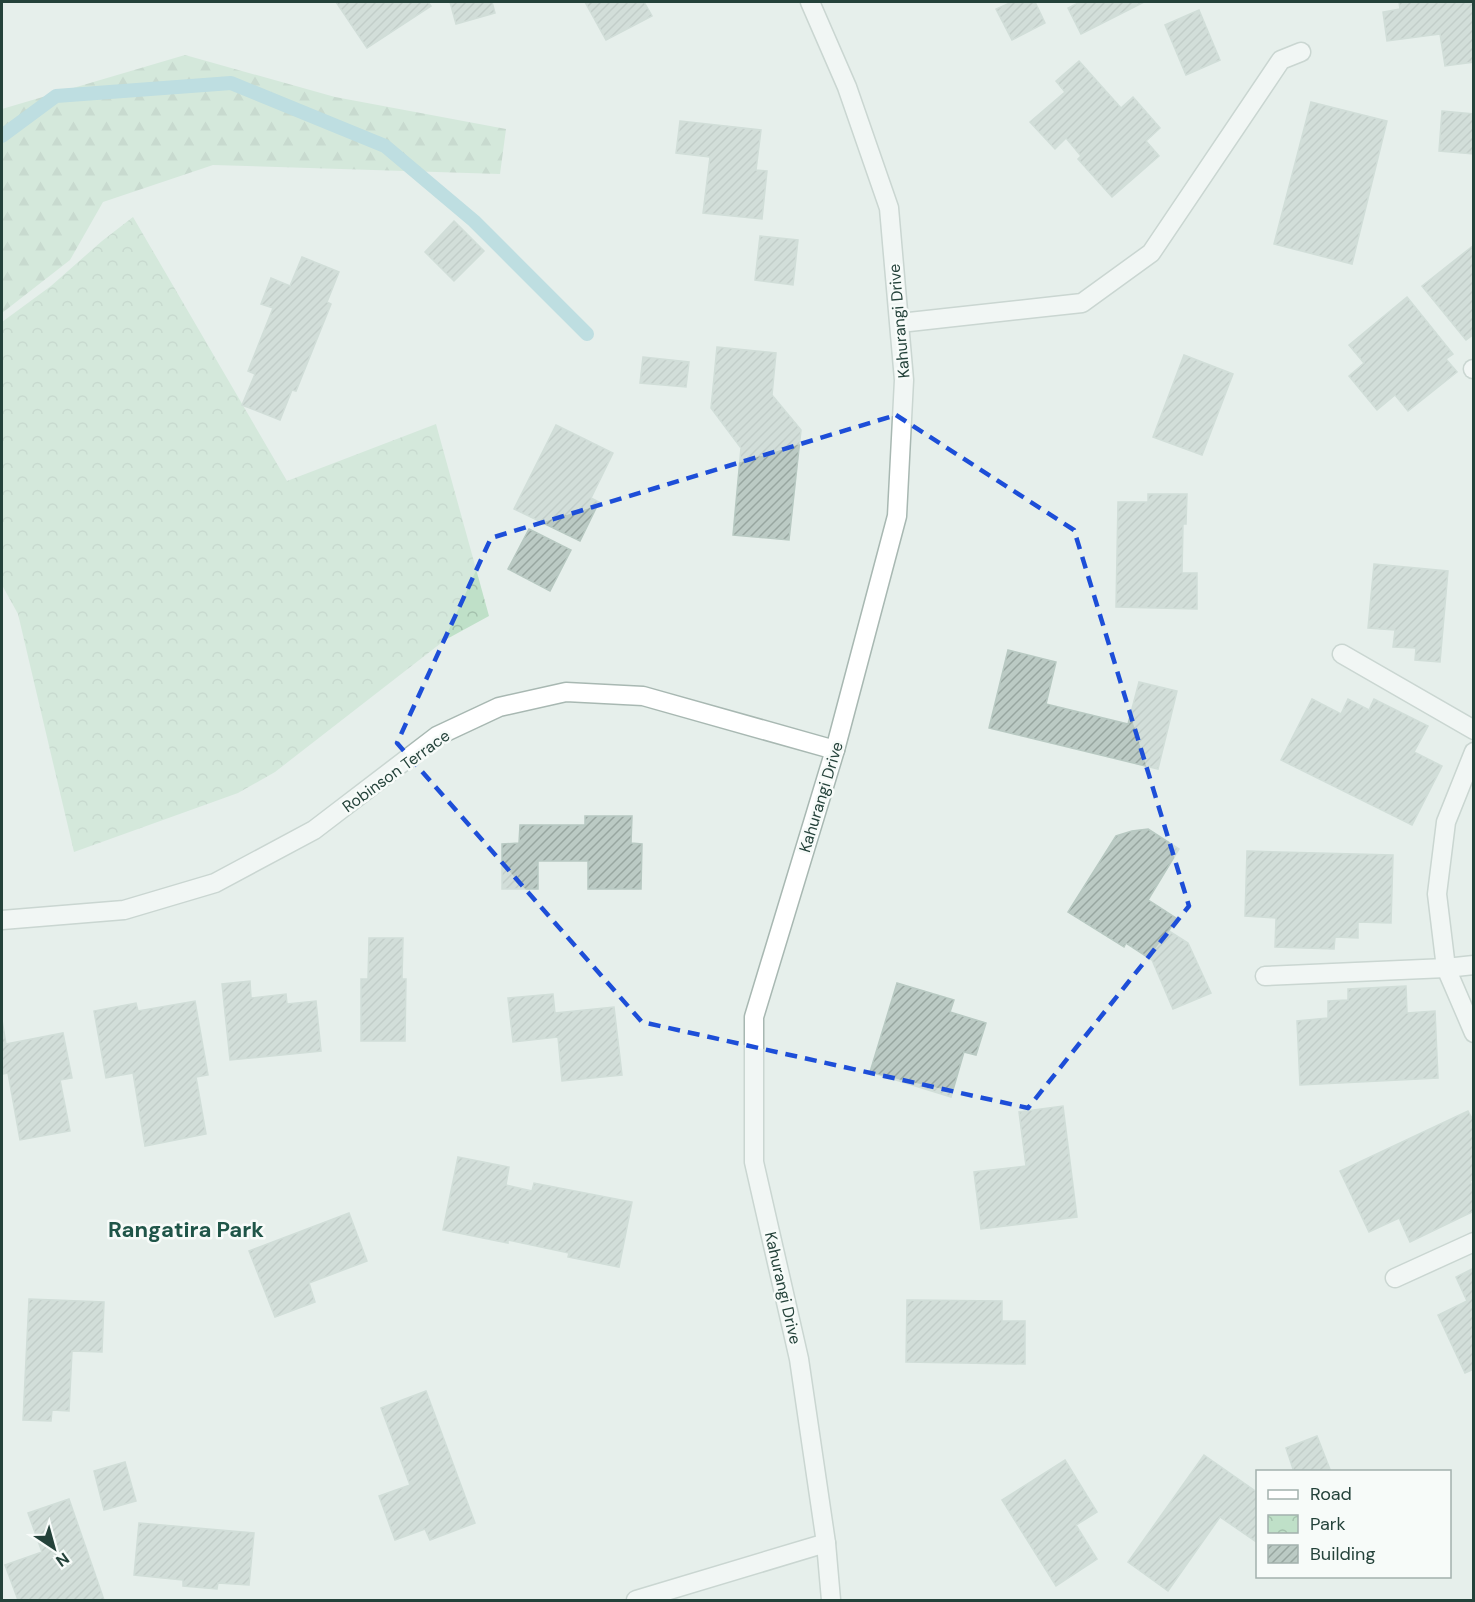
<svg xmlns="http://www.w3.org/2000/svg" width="1475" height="1602" font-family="'DM Sans',sans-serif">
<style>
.forest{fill:url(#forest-firs)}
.park{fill:url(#park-crowns)}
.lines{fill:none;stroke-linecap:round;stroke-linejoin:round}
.stream{stroke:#8ec9d4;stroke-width:14}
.building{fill:url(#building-hatch);stroke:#b8c9c2;stroke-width:1.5}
.minor-casing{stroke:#a8b8b2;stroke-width:21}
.minor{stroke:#fff;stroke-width:18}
.marked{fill:none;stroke:#1d4ed8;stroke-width:4.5;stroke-dasharray:12 8;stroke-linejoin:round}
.labels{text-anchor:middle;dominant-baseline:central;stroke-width:5;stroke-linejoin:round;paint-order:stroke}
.street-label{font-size:16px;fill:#24423a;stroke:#f7fbf9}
.district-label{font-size:22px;font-weight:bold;fill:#1f5548;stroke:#f7fbf9}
</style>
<defs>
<pattern id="forest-firs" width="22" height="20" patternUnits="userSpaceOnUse" patternTransform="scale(1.5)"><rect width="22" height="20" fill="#bfe0c8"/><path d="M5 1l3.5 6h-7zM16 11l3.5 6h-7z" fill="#a4c1ad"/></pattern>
<pattern id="park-crowns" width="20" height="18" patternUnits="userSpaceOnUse" patternTransform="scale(1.5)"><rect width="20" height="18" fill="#bfe0c8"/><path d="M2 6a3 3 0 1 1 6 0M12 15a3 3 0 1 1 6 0" fill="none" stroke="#a4c1ad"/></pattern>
<pattern id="building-hatch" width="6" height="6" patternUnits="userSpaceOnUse" patternTransform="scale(1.5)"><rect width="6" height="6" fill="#bbcac4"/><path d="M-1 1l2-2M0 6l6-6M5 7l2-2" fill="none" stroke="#98a6a0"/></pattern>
</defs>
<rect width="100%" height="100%" fill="#e6efeb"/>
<path class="forest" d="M 185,55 L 335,97 L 506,129 L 500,174 L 213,165 L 103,202 L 70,260 L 2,313 L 2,109 Z"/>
<path class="park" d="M 133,217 L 287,481 L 436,424 L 489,616 L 445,640 L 275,772 L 238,793 L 74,852 L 18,614 L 2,585 L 2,322 L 51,286 L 102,241 Z"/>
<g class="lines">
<path class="stream" d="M 2,136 L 56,96 L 231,83 L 385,146 L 474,221 L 587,334"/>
</g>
<g class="building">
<path d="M 336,2 L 428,2 L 431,6 L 367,48 Z"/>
<path d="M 450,2 L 492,2 L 495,13 L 456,24 Z"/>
<path d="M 585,2 L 644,2 L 652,16 L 606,40 Z"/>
<path d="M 1012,2 L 1035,2 L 1045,23 L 1012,40 L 996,9 Z"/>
<path d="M 1080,2 L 1144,2 L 1081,34 L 1068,8 Z"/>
<path d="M 1399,2 L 1474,2 L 1474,62 L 1445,66 L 1440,34 L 1387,41 L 1383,12 L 1400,9 Z"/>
<path d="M 1199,10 L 1220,60 L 1186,75 L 1165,25 Z"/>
<path d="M 1079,61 L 1121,108 L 1133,97 L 1160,128 L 1146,141 L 1159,156 L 1112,197 L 1078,159 L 1081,156 L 1066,138 L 1055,149 L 1030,122 L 1065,92 L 1056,81 Z"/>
<path d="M 1311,102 L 1387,121 L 1352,264 L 1274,244 Z"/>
<path d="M 1442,111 L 1474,114 L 1474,154 L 1439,151 Z"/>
<path d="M 680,121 L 761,130 L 756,170 L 767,171 L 762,219 L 703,213 L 710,157 L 676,153 Z"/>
<path d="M 454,221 L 484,251 L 454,281 L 425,252 Z"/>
<path d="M 760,236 L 798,240 L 793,285 L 755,280 Z"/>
<path d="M 1474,245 L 1474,334 L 1466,340 L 1422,286 Z"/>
<path d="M 302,257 L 339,272 L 327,302 L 331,304 L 296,391 L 292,390 L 280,420 L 242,405 L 255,374 L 248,371 L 273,308 L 261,304 L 271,278 L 290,286 Z"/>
<path d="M 1407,297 L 1453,354 L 1446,359 L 1457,372 L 1408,411 L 1395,395 L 1377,410 L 1349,376 L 1364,363 L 1349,345 Z"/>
<path d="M 717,347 L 776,353 L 772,395 L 801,430 L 789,540 L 733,535 L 741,448 L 711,408 Z"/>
<path d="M 1184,355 L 1233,374 L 1202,455 L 1153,437 Z"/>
<path d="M 643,357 L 689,362 L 686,387 L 640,383 Z"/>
<path d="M 556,425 L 613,453 L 591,498 L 599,502 L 580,541 L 514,509 Z"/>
<path d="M 1148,494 L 1187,494 L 1186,524 L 1183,524 L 1182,573 L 1197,573 L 1197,609 L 1116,607 L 1118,502 L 1148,502 Z"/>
<path d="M 529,529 L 571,550 L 550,591 L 508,569 Z"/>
<path d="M 1374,564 L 1448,571 L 1440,662 L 1415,660 L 1416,648 L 1393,647 L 1395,630 L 1368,628 Z"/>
<path d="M 1008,650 L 1056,662 L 1046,704 L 1128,724 L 1139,682 L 1177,691 L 1158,769 L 989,728 Z"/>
<path d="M 1312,699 L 1341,714 L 1348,699 L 1369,710 L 1374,699 L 1428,726 L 1414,752 L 1442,766 L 1412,825 L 1281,760 Z"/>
<path d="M 585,816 L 632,816 L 631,843 L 642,844 L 641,889 L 588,889 L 588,861 L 538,861 L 538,889 L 502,889 L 502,844 L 519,843 L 520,825 L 585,825 Z"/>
<path d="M 1148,829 L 1179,849 L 1148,900 L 1176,918 L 1169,931 L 1188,943 L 1211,993 L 1173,1009 L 1152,960 L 1126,943 L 1124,947 L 1068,912 L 1116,836 L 1132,831 Z"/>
<path d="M 1247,851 L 1393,855 L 1391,923 L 1358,922 L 1358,938 L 1335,937 L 1334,949 L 1275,947 L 1276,918 L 1245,916 Z"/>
<path d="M 369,938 L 403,938 L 402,979 L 406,979 L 405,1041 L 361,1041 L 361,979 L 368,979 Z"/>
<path d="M 250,981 L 251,998 L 286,994 L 287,1004 L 316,1001 L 321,1051 L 230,1060 L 222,984 Z"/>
<path d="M 897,983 L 954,1000 L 950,1012 L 986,1023 L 976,1055 L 964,1052 L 951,1097 L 870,1072 Z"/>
<path d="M 1406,986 L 1407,1013 L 1435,1011 L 1438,1078 L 1300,1085 L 1297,1021 L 1328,1018 L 1328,1001 L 1348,1000 L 1348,989 Z"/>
<path d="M 553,994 L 555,1013 L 614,1007 L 622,1075 L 562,1081 L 558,1037 L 513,1042 L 508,998 Z"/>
<path d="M 195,1001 L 208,1075 L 196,1077 L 206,1134 L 145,1146 L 133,1073 L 106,1078 L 94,1011 L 136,1003 L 138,1011 Z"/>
<path d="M 2,1020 L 6,1044 L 63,1033 L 72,1078 L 60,1080 L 70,1131 L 20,1140 L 8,1073 L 2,1074 Z"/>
<path d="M 1063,1106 L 1077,1217 L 981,1229 L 974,1172 L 1026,1166 L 1019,1112 Z"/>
<path d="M 1468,1111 L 1474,1122 L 1474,1179 L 1470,1181 L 1474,1190 L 1474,1211 L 1410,1242 L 1399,1218 L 1369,1232 L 1340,1171 Z"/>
<path d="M 458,1157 L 509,1167 L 506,1185 L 532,1191 L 534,1183 L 632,1202 L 619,1267 L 568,1257 L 569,1253 L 508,1240 L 508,1243 L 443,1230 Z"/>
<path d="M 349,1213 L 367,1261 L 309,1283 L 315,1302 L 275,1317 L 249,1251 Z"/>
<path d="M 1474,1268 L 1474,1369 L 1465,1373 L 1438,1315 L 1467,1301 L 1456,1277 Z"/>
<path d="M 29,1299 L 104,1302 L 102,1352 L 72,1351 L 69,1411 L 52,1410 L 51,1421 L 23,1420 Z"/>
<path d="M 907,1300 L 1002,1301 L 1002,1321 L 1025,1321 L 1025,1364 L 906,1362 Z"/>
<path d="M 426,1391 L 475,1523 L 430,1540 L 425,1529 L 395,1540 L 379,1496 L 410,1485 L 381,1408 Z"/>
<path d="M 1317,1436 L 1331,1472 L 1294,1472 L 1286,1448 Z"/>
<path d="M 1204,1455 L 1258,1493 L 1258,1543 L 1220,1517 L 1168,1591 L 1128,1562 Z"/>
<path d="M 1065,1460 L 1097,1512 L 1076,1525 L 1097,1559 L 1056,1586 L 1002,1500 Z"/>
<path d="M 125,1462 L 136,1501 L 104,1510 L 94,1471 Z"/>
<path d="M 69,1499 L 104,1600 L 38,1600 L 37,1598 L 30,1600 L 18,1600 L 5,1565 L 42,1552 L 28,1513 Z"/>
<path d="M 139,1523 L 254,1533 L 249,1585 L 218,1583 L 217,1589 L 183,1586 L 183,1580 L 134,1575 Z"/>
</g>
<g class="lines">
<g class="minor-casing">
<g id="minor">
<path d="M 810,2 L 847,87 L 889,208 L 904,380 L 897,516 L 835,750 L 754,1017 L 754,1162 L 799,1359 L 826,1543 L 831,1600"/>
<path d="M 900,323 L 1082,303 L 1151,253 L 1281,60 L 1301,52"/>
<path d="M 1473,369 L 1474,369"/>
<path d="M 1342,654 L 1474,730"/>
<path d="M 1474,752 L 1446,822 L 1437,894 L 1446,968 L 1474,1033"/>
<path d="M 2,920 L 124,910 L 215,883 L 314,830 L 437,736 L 499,707 L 566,692 L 643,696 L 835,750"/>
<path d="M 1265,976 L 1446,968 L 1474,965"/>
<path d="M 1395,1278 L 1474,1242"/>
<path d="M 636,1600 L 826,1543"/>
</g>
</g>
<use href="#minor" class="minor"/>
</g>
<path d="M0 0H1475V1602H0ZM 896,415 L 1074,530 L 1189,906 L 1028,1108 L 642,1022 L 397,743 L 491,538 Z" fill="#e6efeb" fill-opacity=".55" fill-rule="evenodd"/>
<path class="marked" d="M 896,415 L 1074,530 L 1189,906 L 1028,1108 L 642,1022 L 397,743 L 491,538 Z"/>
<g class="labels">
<g class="street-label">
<text transform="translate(899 321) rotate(-95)">Kahurangi Drive</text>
<text transform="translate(396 771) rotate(-36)">Robinson Terrace</text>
<text transform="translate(821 797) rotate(-73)">Kahurangi Drive</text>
<text transform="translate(783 1288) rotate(77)">Kahurangi Drive</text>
</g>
<g class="district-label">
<text x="186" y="1229">Rangatira Park</text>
</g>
</g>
<rect width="1475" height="1602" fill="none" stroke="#24423a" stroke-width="6"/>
<rect x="1256" y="1470" width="195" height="108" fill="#f7fbf9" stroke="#a3b1ad" stroke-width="1.5"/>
<rect x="1268" y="1490" width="30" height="9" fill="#ffffff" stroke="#a3b1ad" stroke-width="1.5"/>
<text x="1310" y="1500" font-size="18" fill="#24423a">Road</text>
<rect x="1268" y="1515" width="30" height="18" fill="url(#park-crowns)" stroke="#a3b1ad" stroke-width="1.5"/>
<text x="1310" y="1530" font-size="18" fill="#24423a">Park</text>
<rect x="1268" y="1545" width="30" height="18" fill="url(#building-hatch)" stroke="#a3b1ad" stroke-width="1.5"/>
<text x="1310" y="1560" font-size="18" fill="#24423a">Building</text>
<g transform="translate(54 1548) rotate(144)" stroke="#f7fbf9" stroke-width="4.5" paint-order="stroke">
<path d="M0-4.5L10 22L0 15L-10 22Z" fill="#24423a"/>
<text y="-9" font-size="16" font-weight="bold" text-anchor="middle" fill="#24423a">N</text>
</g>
</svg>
